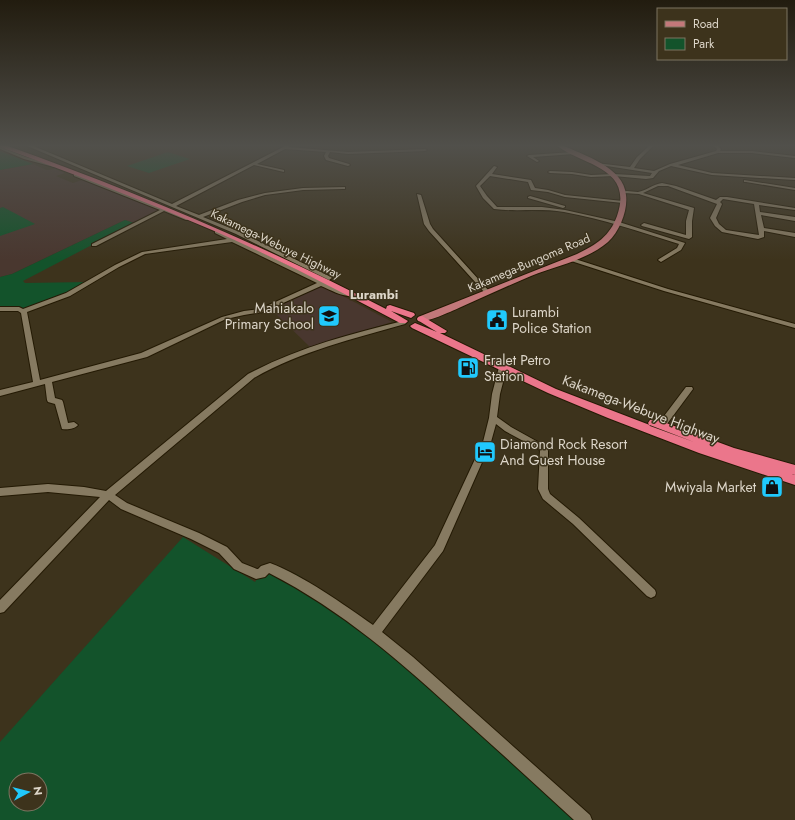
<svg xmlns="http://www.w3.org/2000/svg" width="795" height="820" font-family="Jost,sans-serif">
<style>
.education{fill:#49372f}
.green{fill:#13532b;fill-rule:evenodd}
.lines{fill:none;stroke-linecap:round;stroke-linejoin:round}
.minor-casing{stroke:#241a04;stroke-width:2}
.major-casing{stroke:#241a04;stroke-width:2}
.highway-casing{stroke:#241a04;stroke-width:2}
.minor{fill:#867a61;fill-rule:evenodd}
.major{fill:#c3787a;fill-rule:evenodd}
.highway{fill:#eb768b;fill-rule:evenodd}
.labels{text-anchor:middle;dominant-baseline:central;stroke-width:3;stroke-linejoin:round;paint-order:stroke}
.far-street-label{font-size:12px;fill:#ddd6c9;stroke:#3d331c}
.far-quarter-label{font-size:13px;font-weight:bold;fill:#ddd6c9;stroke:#3d331c}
.poi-label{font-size:14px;fill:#ddd6c9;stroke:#3d331c;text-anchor:start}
.street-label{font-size:14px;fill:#ddd6c9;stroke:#3d331c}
</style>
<rect width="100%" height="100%" fill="#3d331c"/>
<g class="education">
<path d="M 33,164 L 47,170 L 55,169 L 65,173 L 56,176 L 73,183 L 85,179 L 164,209 L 134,223 L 125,220 L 12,274 L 0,277 L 0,170 Z"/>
<path d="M 322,285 L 392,322 L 310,347 L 272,310 Z"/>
</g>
<g class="green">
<path d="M 0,151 L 33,164 L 0,170 Z"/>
<path d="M 168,152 L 190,159 L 149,173 L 127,166 Z"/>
<path d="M 3,207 L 35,224 L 0,236 L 0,208 Z"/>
<path d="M 125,220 L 134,223 L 23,281 L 25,283 L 88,282 L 65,294 L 24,310 L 13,307 L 0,308 L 0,277 L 12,274 Z"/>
<path d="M 183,537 L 255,582 L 267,564 L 298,575 L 375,633 L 578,820 L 0,820 L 0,742 ZM 16,780 L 40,780 L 40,804 L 16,804 Z"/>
</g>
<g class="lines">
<g class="minor-casing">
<g id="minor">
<path d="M 25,145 L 31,145 L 172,204 L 287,145 L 292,145 L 289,147 L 348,152 L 425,149 L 427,150 L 425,151 L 348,154 L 330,152 L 328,156 L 329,158 L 349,164 L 350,165 L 348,166 L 326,160 L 324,156 L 326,152 L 285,149 L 257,164 L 284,170 L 284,172 L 254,165 L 176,206 L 199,215 L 238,200 L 265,193 L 303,188 L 345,187 L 345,189 L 343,189 L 303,190 L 265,195 L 242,202 L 203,217 L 240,232 L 331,277 L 332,278 L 329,280 L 236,234 Z"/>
<path d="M 650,145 L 654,145 L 640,159 L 634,168 L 654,171 L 670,164 L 716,151 L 717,149 L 713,145 L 717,145 L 721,149 L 720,151 L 752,151 L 795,156 L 795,158 L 752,153 L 718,153 L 678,165 L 712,173 L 795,178 L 795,180 L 712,175 L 671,166 L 659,171 L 653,178 L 646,179 L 614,176 L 591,177 L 572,174 L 550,173 L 548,172 L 550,171 L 572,172 L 591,175 L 614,174 L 650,176 L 652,173 L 594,164 L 596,163 L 630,167 L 637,157 Z"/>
<path d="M 0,147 L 26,157 L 56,166 L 54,167 L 24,159 L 0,149 Z"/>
<path d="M 573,152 L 574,154 L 533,157 L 539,161 L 537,162 L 527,156 L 529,155 Z"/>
<path d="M 494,166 L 497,167 L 492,174 L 531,180 L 535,188 L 548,190 L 565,195 L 623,201 L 625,202 L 623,203 L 565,197 L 548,192 L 531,190 L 528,182 L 490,176 L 480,186 L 487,196 L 497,207 L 542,207 L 565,210 L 619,222 L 685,243 L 681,250 L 661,262 L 658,260 L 659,259 L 677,248 L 679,244 C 641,232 603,219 564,212 C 540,208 517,212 494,209 L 483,198 L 476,186 Z"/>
<path d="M 74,174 L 78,174 L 191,219 L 186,220 L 164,211 L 96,246 L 92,246 L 92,244 L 160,210 L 74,176 Z"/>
<path d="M 744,180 L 795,188 L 795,190 L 746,182 L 744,182 Z"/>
<path d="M 662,183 L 676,186 L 716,200 L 720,197 L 727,197 L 795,208 L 795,210 L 759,205 L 760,212 L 795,217 L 795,221 L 761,215 L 764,228 L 795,233 L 795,237 L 764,231 L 764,237 L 758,239 L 722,232 L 715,226 L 710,218 L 717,204 L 668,186 L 658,186 L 643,193 L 694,208 L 692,221 L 692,237 L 689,239 L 642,226 L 641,225 L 644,223 L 686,235 L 686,221 L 689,210 L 639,194 L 624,193 L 622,192 C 627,190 632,192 638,192 C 646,191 653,184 662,183 ZM 723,199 L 754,204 L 759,235 L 726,230 L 719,224 L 716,218 L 722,204 L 720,202 Z"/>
<path d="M 417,194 L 421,195 L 430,224 L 433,229 L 489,291 L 489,293 L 485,293 L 429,231 L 424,224 Z"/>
<path d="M 530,196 L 565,206 L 565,207 L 563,208 L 528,198 L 528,197 Z"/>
<path d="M 217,230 L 339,290 L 354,295 L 353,296 C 342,297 331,290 321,286 L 263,312 L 244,315 L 226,319 L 147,357 L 52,382 L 55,398 L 62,400 L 63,402 L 68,423 L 74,422 L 78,425 C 75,429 67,430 62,429 L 55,404 L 48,402 L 47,400 L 45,384 L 0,396 L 0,390 L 33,382 L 21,313 L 18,311 L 0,311 L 0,307 L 19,307 L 23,309 L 66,293 L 115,265 L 142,252 L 227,239 L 215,233 L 215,231 ZM 232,242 L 317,283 L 260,309 L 244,311 L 222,317 L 141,353 L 40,380 L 27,312 L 70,296 L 119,267 L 145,254 Z"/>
<path d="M 568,258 L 572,258 L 668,289 L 795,324 L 795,328 L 664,291 L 568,260 Z"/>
<path d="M 403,321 L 406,323 L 405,324 C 353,339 301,351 254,378 L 115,495 L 127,503 L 199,533 L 227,547 L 242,563 L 257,569 L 258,569 L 261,566 L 270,563 C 304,576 343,604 373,625 L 435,545 L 483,442 L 489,418 L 492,394 L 499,367 L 500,365 L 506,365 L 507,367 L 500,394 L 497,417 L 511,427 L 547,447 L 548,449 L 548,489 L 550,494 L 579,518 L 655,590 L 656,593 L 655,596 L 651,598 L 647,596 L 573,524 L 543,499 L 538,489 L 540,450 L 505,431 L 496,424 L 491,442 L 443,551 L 382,632 L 413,657 L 590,815 L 592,820 L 574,820 C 537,786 500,752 462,718 C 401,662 343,611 269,573 L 265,577 L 256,579 L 234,569 L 219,553 L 191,539 L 121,509 L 109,500 L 4,612 L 0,613 L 0,600 L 100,497 L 48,492 L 0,496 L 0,488 L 48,484 L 84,487 L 106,491 L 248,374 C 297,348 350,334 403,321 Z"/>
<path d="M 686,387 L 692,387 L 693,389 L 664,428 L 658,428 L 657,426 L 658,424 Z"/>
</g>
</g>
<g class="major-casing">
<path id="major" d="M 556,145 L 562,145 C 583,155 624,167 626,195 C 628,210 620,231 608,242 C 587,260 556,266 531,276 C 507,286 484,297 461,307 C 452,311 427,323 418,321 L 417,319 L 418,317 L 577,254 C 596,245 610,236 617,216 C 634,167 583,166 556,145 Z"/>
</g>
<g class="highway-casing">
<g id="highway">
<path d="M 0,145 L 5,145 C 136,192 263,245 386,309 L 387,306 L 390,305 L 414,313 L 415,315 L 411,318 L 391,311 L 408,321 L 406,323 L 400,323 C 338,290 276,258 212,230 C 142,200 71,173 0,147 Z"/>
<path d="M 422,316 L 447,331 L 445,333 L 440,333 L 556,389 L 694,442 L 650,426 L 648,423 L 650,420 L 658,420 L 734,448 L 795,465 L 795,475 L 754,462 L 795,475 L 795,485 L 699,453 L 608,418 L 548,393 L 412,328 L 410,326 L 415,323 L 437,332 L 419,321 L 417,319 L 419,317 Z"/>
</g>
</g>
<use href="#minor" class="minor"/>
<use href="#major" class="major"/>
<use href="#highway" class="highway"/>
</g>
<linearGradient id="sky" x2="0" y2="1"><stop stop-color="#221c0f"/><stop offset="0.56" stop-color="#51504b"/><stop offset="1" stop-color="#51504b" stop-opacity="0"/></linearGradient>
<rect width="795" height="260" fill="url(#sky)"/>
<defs>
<g id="school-square" transform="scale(1.15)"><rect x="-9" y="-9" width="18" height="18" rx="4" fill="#20c9fd" stroke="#3d331c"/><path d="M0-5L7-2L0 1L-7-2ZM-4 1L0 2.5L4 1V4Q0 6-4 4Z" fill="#111"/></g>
<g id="civic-square" transform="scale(1.15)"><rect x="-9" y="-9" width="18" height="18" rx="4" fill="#20c9fd" stroke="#3d331c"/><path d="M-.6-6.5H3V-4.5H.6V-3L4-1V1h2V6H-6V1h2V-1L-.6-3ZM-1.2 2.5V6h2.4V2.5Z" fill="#111"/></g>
<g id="fuel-square" transform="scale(1.15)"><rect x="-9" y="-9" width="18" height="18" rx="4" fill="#20c9fd" stroke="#3d331c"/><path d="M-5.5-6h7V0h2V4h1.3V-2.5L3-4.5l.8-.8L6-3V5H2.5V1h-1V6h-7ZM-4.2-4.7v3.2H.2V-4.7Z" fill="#111"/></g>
<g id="hotel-square" transform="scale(1.15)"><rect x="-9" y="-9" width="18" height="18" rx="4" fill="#20c9fd" stroke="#3d331c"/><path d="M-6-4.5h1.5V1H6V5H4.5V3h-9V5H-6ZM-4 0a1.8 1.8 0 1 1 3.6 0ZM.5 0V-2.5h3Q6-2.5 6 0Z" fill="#111"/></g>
<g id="shop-square" transform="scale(1.15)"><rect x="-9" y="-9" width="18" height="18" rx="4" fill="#20c9fd" stroke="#3d331c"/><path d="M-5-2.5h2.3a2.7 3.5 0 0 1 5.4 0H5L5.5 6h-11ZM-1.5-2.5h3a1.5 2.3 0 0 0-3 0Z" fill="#111"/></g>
</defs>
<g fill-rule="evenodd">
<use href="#school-square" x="329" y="316"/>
<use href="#civic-square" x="497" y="320"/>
<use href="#fuel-square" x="468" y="368"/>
<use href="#hotel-square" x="485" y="452"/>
<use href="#shop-square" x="772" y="487"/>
</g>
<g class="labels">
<g class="far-street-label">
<text transform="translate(276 244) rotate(26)">Kakamega-Webuye Highway</text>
<text transform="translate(529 263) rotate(-23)">Kakamega-Bungoma Road</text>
</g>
<g class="far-quarter-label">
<text x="374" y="294">Lurambi</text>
</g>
<g class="poi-label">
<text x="314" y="308" text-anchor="end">Mahiakalo<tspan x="314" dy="16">Primary School</tspan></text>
<text x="512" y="312">Lurambi<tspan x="512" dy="16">Police Station</tspan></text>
<text x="484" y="360">Fralet Petro<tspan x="484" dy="16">Station</tspan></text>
<text x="500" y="444">Diamond Rock Resort<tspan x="500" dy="16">And Guest House</tspan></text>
<text x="756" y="487" text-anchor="end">Mwiyala Market</text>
</g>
<g class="street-label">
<text transform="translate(641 409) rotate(21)">Kakamega-Webuye Highway</text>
</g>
</g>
<rect x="657" y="8" width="130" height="52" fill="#3d331c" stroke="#7d7461"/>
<rect x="665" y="21" width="20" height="6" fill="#c3787a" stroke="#7d7461"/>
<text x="693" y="28" font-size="12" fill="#ddd6c9">Road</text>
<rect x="665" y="38" width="20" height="12" fill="#13532b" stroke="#7d7461"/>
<text x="693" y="48" font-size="12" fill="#ddd6c9">Park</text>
<g transform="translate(28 792) rotate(83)"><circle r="19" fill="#3d331c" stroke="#7d7461"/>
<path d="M0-3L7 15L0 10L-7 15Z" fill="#20c9fd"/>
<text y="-6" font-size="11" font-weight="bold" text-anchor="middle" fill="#ddd6c9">N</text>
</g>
</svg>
